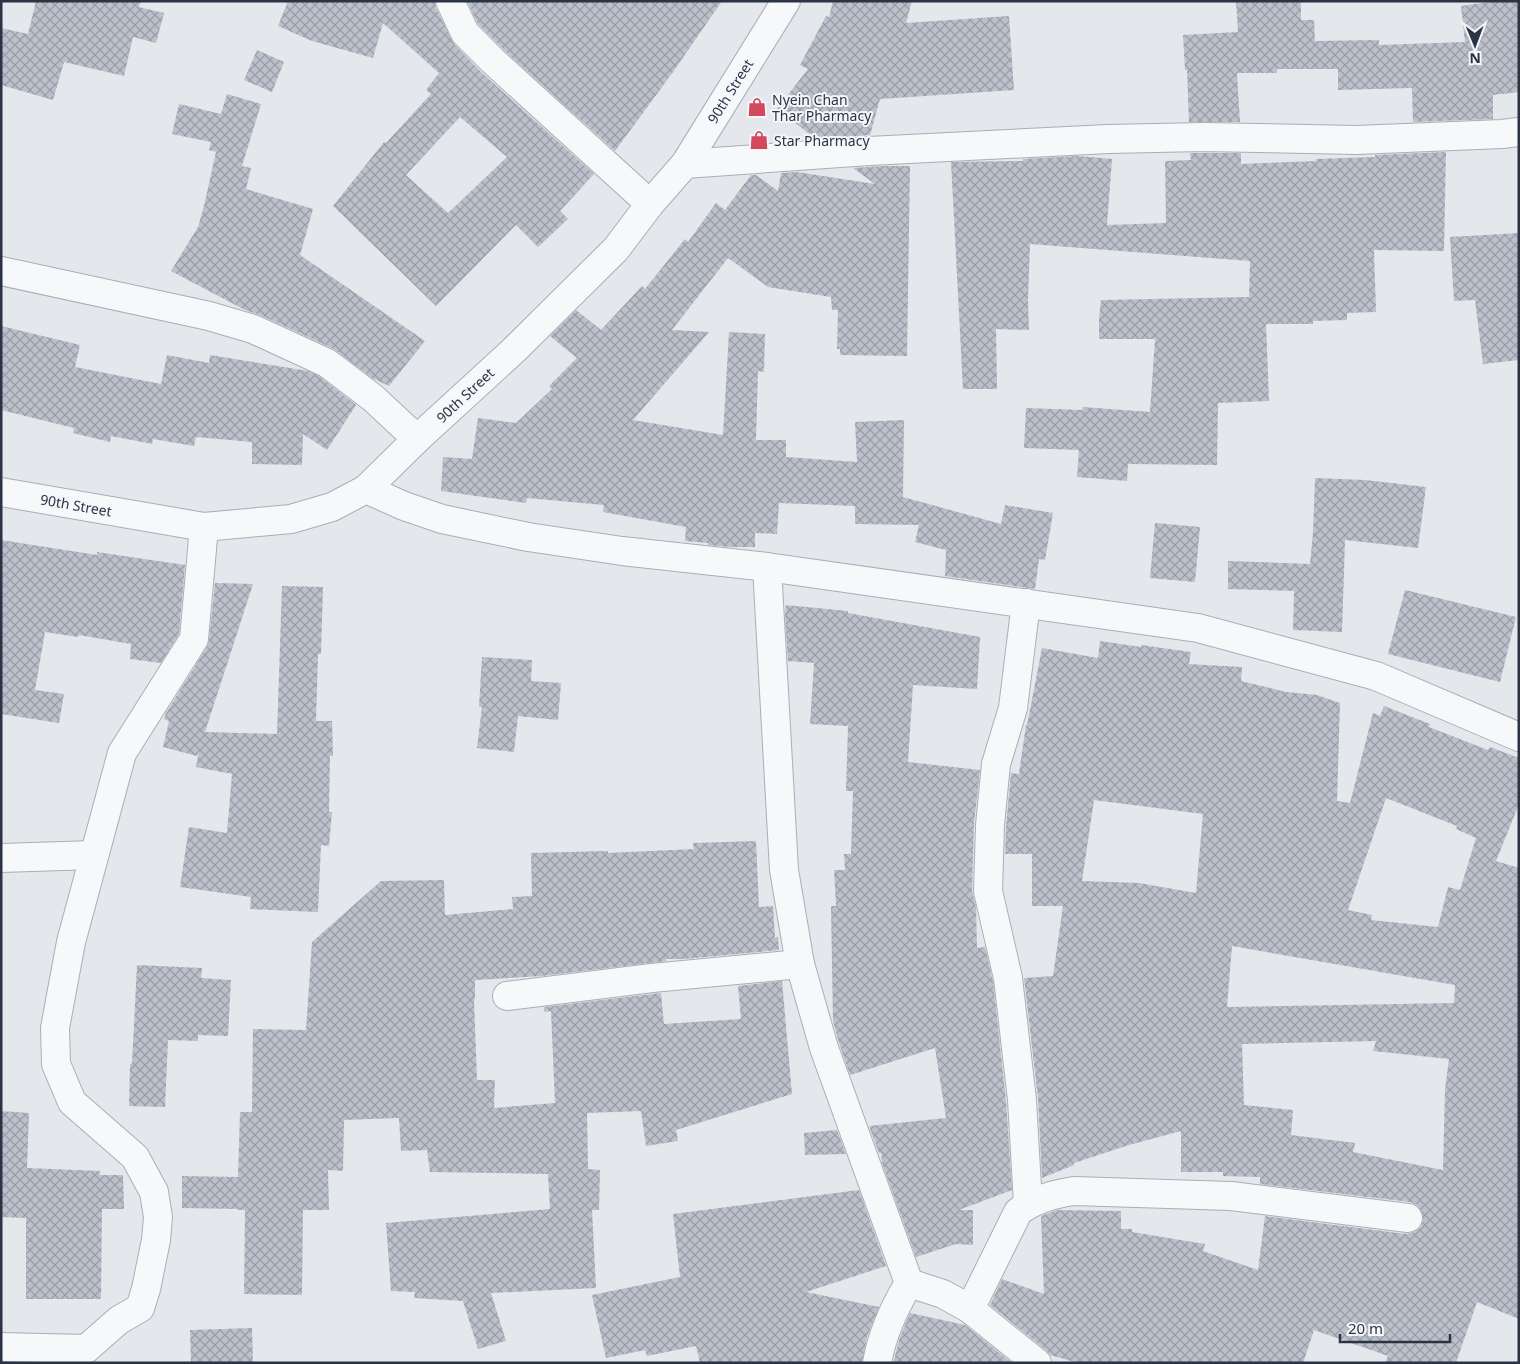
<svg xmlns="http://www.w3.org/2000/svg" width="1520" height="1364" font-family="'Noto Sans',sans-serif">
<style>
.building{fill:url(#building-cross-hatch);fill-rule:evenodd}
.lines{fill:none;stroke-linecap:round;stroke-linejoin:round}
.minor-casing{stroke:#a9aeb7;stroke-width:30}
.minor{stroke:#f7f8fa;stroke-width:28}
.labels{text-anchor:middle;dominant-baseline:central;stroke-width:4;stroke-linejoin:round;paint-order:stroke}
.street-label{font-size:14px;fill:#2b3445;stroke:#f4f6f9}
.poi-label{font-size:14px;fill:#2b3445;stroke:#f4f6f9;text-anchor:start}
</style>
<defs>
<pattern id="building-cross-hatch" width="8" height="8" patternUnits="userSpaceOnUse" patternTransform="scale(1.25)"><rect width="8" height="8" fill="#bbc0ca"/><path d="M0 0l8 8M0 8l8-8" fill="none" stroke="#989da6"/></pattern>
</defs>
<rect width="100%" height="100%" fill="#e4e7ec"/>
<g class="building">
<path d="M 36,1 L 141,1 L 139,7 L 164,13 L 156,43 L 133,37 L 124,76 L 64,62 L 53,100 L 1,85 L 1,28 L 28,34 Z"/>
<path d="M 288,1 L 435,1 L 436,8 L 454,44 L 482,73 L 594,174 L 560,211 L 568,219 L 538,247 L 516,225 L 436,306 L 333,206 L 384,142 L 386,143 L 431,94 L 426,90 L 439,73 L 383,23 L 373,58 L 312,41 L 278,26 ZM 460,117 L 507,157 L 448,213 L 406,175 Z"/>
<path d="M 467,1 L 722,1 L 673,72 L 615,151 L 504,50 L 478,24 Z"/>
<path d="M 833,1 L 912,1 L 906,23 L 1009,16 L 1014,90 L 880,99 L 870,135 L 816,139 L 777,109 L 808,69 L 800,65 L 826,16 L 829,17 Z"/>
<path d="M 1236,1 L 1301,1 L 1301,20 L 1314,20 L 1315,41 L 1379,40 L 1379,45 L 1465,42 L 1461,6 L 1496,1 L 1519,1 L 1519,92 L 1493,95 L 1493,119 L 1413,122 L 1412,88 L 1338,90 L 1338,69 L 1277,69 L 1277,73 L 1237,73 L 1240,122 L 1189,122 L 1187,70 L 1185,70 L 1183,35 L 1238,32 Z"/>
<path d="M 257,50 L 284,62 L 272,92 L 244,80 Z"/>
<path d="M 227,94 L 261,104 L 242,166 L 251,168 L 246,189 L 313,209 L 300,255 L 425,341 L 389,386 L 372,378 L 334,349 L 260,315 L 245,310 L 171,271 L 198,227 L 204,206 L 216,152 L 209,150 L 211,142 L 172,134 L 179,104 L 221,114 Z"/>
<path d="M 1446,152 L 1444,251 L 1374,250 L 1376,312 L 1347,313 L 1347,320 L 1313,321 L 1313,324 L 1266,324 L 1269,401 L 1218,403 L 1217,465 L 1128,464 L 1127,481 L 1077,477 L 1079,450 L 1024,448 L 1026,408 L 1082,410 L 1083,407 L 1150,412 L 1155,339 L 1099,339 L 1099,319 L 1101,300 L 1249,297 L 1250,261 L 1030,244 L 1028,301 L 1029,330 L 996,329 L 997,389 L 963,389 L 951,162 L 1023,161 L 1023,159 L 1078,156 L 1112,159 L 1107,225 L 1166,223 L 1165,161 L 1191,160 L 1190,153 L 1241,153 L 1241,164 L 1316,161 L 1316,159 L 1375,157 L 1375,155 Z"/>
<path d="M 883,166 L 910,166 L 907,356 L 840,355 L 840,349 L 837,349 L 838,310 L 832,310 L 831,297 L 768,287 L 728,258 L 672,330 L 709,332 L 633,420 L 723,435 L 729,332 L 765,334 L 764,372 L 758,371 L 756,440 L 786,440 L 786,457 L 857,462 L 855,422 L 904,420 L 903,497 L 1001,524 L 1005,505 L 1053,513 L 1045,560 L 1039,559 L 1035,589 L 945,576 L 946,550 L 915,542 L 919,525 L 855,524 L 855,506 L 779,503 L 777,534 L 755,533 L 755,547 L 730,547 L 708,545 L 708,543 L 685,541 L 686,527 L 603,512 L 604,505 L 527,498 L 526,503 L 441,491 L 443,457 L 472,459 L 478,418 L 516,423 L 552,389 L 549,386 L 577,358 L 550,336 L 576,310 L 601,330 L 642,286 L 645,289 L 685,239 L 688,242 L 716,203 L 725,210 L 751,175 L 756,175 L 778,191 L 781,173 L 797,172 L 875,184 L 853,168 Z"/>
<path d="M 1519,233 L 1519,360 L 1483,364 L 1475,300 L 1454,301 L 1450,237 Z"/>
<path d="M 1,326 L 80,345 L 75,367 L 161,384 L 167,355 L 209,363 L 210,355 L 308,371 L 319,376 L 356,405 L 327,450 L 303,434 L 302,465 L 252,464 L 252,442 L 196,437 L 194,446 L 153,439 L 152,444 L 111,436 L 110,442 L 73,433 L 74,428 L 1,410 Z"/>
<path d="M 1315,478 L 1365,480 L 1426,487 L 1418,548 L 1345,540 L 1342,632 L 1293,630 L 1294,591 L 1228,589 L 1228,561 L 1310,564 L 1313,533 Z"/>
<path d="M 1155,523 L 1200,527 L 1195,582 L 1150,578 Z"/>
<path d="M 1,540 L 97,555 L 97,552 L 185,565 L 179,634 L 161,663 L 130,659 L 131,644 L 79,635 L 78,637 L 45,632 L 35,690 L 64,694 L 59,723 L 1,714 Z"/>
<path d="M 215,583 L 253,584 L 205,732 L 277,734 L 282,586 L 323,587 L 321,654 L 318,654 L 316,721 L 332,721 L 333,756 L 330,756 L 329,812 L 332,812 L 329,846 L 321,845 L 318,912 L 250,909 L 251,897 L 180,887 L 189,827 L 227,833 L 232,774 L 196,767 L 199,751 L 197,756 L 163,747 L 169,721 L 164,719 L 166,713 L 207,647 L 209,641 Z"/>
<path d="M 1405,590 L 1516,617 L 1500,682 L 1388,654 Z"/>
<path d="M 786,605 L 848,611 L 848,613 L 980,637 L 977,689 L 913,685 L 908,762 L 980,770 L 974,824 L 972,891 L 976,907 L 977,948 L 985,947 L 993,981 L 1006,1101 L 1012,1190 L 959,1210 L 973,1210 L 973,1245 L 956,1244 L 916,1257 L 882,1163 L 881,1153 L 879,1153 L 869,1126 L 946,1118 L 935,1048 L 850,1075 L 839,1043 L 833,1021 L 831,906 L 836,906 L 834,870 L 845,870 L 844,854 L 851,854 L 853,791 L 846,791 L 848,726 L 810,724 L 814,663 L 788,661 L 785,615 Z"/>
<path d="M 1100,641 L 1141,647 L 1141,645 L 1191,652 L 1189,664 L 1242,667 L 1241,681 L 1286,692 L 1317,695 L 1340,703 L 1337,801 L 1350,803 L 1373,713 L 1380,716 L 1384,706 L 1430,724 L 1429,727 L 1488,750 L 1490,747 L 1519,758 L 1519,804 L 1496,861 L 1519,868 L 1519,1319 L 1477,1302 L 1456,1363 L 1385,1363 L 1388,1356 L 1314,1330 L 1303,1363 L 1078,1363 L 1050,1355 L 1047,1351 L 990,1305 L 1002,1279 L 1044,1294 L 1041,1216 L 1057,1210 L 1121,1211 L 1121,1229 L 1132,1229 L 1132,1232 L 1205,1244 L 1203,1251 L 1258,1270 L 1265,1216 L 1406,1234 L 1414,1232 L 1421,1227 L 1423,1220 L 1422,1212 L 1417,1205 L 1410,1202 L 1260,1184 L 1260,1177 L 1223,1176 L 1223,1172 L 1181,1172 L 1181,1131 L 1129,1145 L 1074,1163 L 1074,1165 L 1042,1178 L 1038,1098 L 1024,978 L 1053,976 L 1063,906 L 1032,906 L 1032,854 L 1005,854 L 1006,826 L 1011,773 L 1019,774 L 1026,725 L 1027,725 L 1042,648 L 1098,658 ZM 1386,798 L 1457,826 L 1456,829 L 1476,838 L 1460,890 L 1448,887 L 1438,927 L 1371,920 L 1372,915 L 1348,910 ZM 1094,800 L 1203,814 L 1196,893 L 1139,883 L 1082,881 ZM 1232,946 L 1455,985 L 1454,1003 L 1227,1007 ZM 1376,1041 L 1373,1051 L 1449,1059 L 1445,1089 L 1443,1170 L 1353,1152 L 1355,1143 L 1291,1135 L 1293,1110 L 1244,1105 L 1242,1044 Z"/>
<path d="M 482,657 L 532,660 L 531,681 L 561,683 L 558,720 L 518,716 L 514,752 L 477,748 L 482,707 L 479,707 Z"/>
<path d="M 756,841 L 759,907 L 773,906 L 775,938 L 778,937 L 779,950 L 684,959 L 666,959 L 666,961 L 541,976 L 475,980 L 475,999 L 474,999 L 477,1080 L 495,1080 L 494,1108 L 555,1103 L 551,1011 L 544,1012 L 544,1007 L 661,993 L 664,1024 L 741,1019 L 738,986 L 782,981 L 792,1094 L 676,1130 L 678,1141 L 646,1146 L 641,1111 L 587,1113 L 588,1169 L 600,1170 L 599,1210 L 592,1210 L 596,1288 L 491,1293 L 506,1341 L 478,1349 L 463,1301 L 414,1298 L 415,1292 L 391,1291 L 386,1223 L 550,1209 L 548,1174 L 430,1172 L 427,1150 L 401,1151 L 399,1118 L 344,1120 L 343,1171 L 328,1170 L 329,1210 L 303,1210 L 302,1295 L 244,1294 L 245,1210 L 238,1210 L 238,1209 L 182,1208 L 182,1176 L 238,1177 L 240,1112 L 252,1112 L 253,1029 L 306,1030 L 312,942 L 381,881 L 444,880 L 445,915 L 513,909 L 512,897 L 532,896 L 531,853 L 608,851 L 608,853 L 694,849 L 693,843 Z"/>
<path d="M 137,965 L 202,968 L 201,978 L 231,980 L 228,1036 L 198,1035 L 198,1041 L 168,1040 L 165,1107 L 129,1106 L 130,1064 L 132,1064 Z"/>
<path d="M 1,1111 L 29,1113 L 27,1168 L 100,1171 L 100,1175 L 123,1175 L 124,1209 L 102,1209 L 101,1299 L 26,1299 L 26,1218 L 1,1217 Z"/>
<path d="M 837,1130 L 846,1154 L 805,1155 L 804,1133 Z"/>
<path d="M 859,1190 L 886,1266 L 806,1292 L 879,1307 L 867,1337 L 862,1363 L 700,1363 L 696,1346 L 647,1356 L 645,1350 L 606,1358 L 592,1295 L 680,1277 L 673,1214 Z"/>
<path d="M 910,1313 L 965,1325 L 1012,1363 L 893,1363 L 900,1337 Z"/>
<path d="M 252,1328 L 253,1363 L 191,1363 L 190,1330 Z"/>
</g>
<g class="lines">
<g class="minor-casing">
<g id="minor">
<path d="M 450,1 L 465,33 L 493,61 L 650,204"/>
<path d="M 685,164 L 869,151 L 1108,139 L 1203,137 L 1357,140 L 1502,134 L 1519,132"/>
<path d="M 1,271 L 209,316 L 253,329 L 327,363 L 373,398 L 417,439"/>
<path d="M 366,489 L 404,506 L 442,519 L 528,537 L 622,551 L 767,567 L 1198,628 L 1376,676 L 1519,737"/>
<path d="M 1,492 L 204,527 L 291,519 L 332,507 L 366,489 L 417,439 L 513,351 L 616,249 L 650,204 L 685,164 L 786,1"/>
<path d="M 767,567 L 784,870 L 800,964 L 824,1048 L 909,1283 L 943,1294 L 970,1309 L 1037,1363"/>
<path d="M 1026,603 L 1013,708 L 996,764 L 990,825 L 988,891 L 1008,978 L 1022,1100 L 1028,1204"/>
<path d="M 1,858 L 94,855"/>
<path d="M 507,996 L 652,978 L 800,964"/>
<path d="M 970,1309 L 1018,1212 C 1034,1199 1054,1194 1074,1191 L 1231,1196 L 1408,1218"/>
<path d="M 1,1347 L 86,1349 L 119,1320 L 140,1308 L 146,1289 L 156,1240 L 158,1217 L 154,1192 L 135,1157 L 72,1102 L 56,1064 L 55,1028 L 71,942 L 122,753 L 194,639 L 204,527"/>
<path d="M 877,1363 C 882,1334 894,1308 909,1283"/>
</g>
</g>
<use href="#minor" class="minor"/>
</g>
<defs>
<g id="shop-bare" transform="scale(1.5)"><path d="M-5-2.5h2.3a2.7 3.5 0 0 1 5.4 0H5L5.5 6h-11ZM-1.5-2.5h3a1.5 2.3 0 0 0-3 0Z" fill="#d1495b" stroke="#f4f6f9" stroke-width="2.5" paint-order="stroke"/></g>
</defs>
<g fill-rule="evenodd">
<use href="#shop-bare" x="757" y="107"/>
<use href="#shop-bare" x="759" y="140"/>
</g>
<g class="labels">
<g class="street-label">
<text transform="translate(730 91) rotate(-58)">90th Street</text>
<text transform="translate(465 395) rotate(-43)">90th Street</text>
<text transform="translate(76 505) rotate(10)">90th Street</text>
</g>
<g class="poi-label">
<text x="772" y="99">Nyein Chan<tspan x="772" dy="16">Thar Pharmacy</tspan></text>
<text x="774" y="140">Star Pharmacy</text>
</g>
</g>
<rect width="1520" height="1364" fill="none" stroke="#2b3445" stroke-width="5"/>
<g transform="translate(1475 45) rotate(179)" stroke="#f4f6f9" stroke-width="4" paint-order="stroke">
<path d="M0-4L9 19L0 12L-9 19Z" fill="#2b3445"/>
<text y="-8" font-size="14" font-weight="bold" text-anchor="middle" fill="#2b3445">N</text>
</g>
<path d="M1340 1334v8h110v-8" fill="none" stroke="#2b3445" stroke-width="2.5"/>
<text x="1348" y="1334" font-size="15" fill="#2b3445" stroke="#f4f6f9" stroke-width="4" paint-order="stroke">20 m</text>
</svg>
